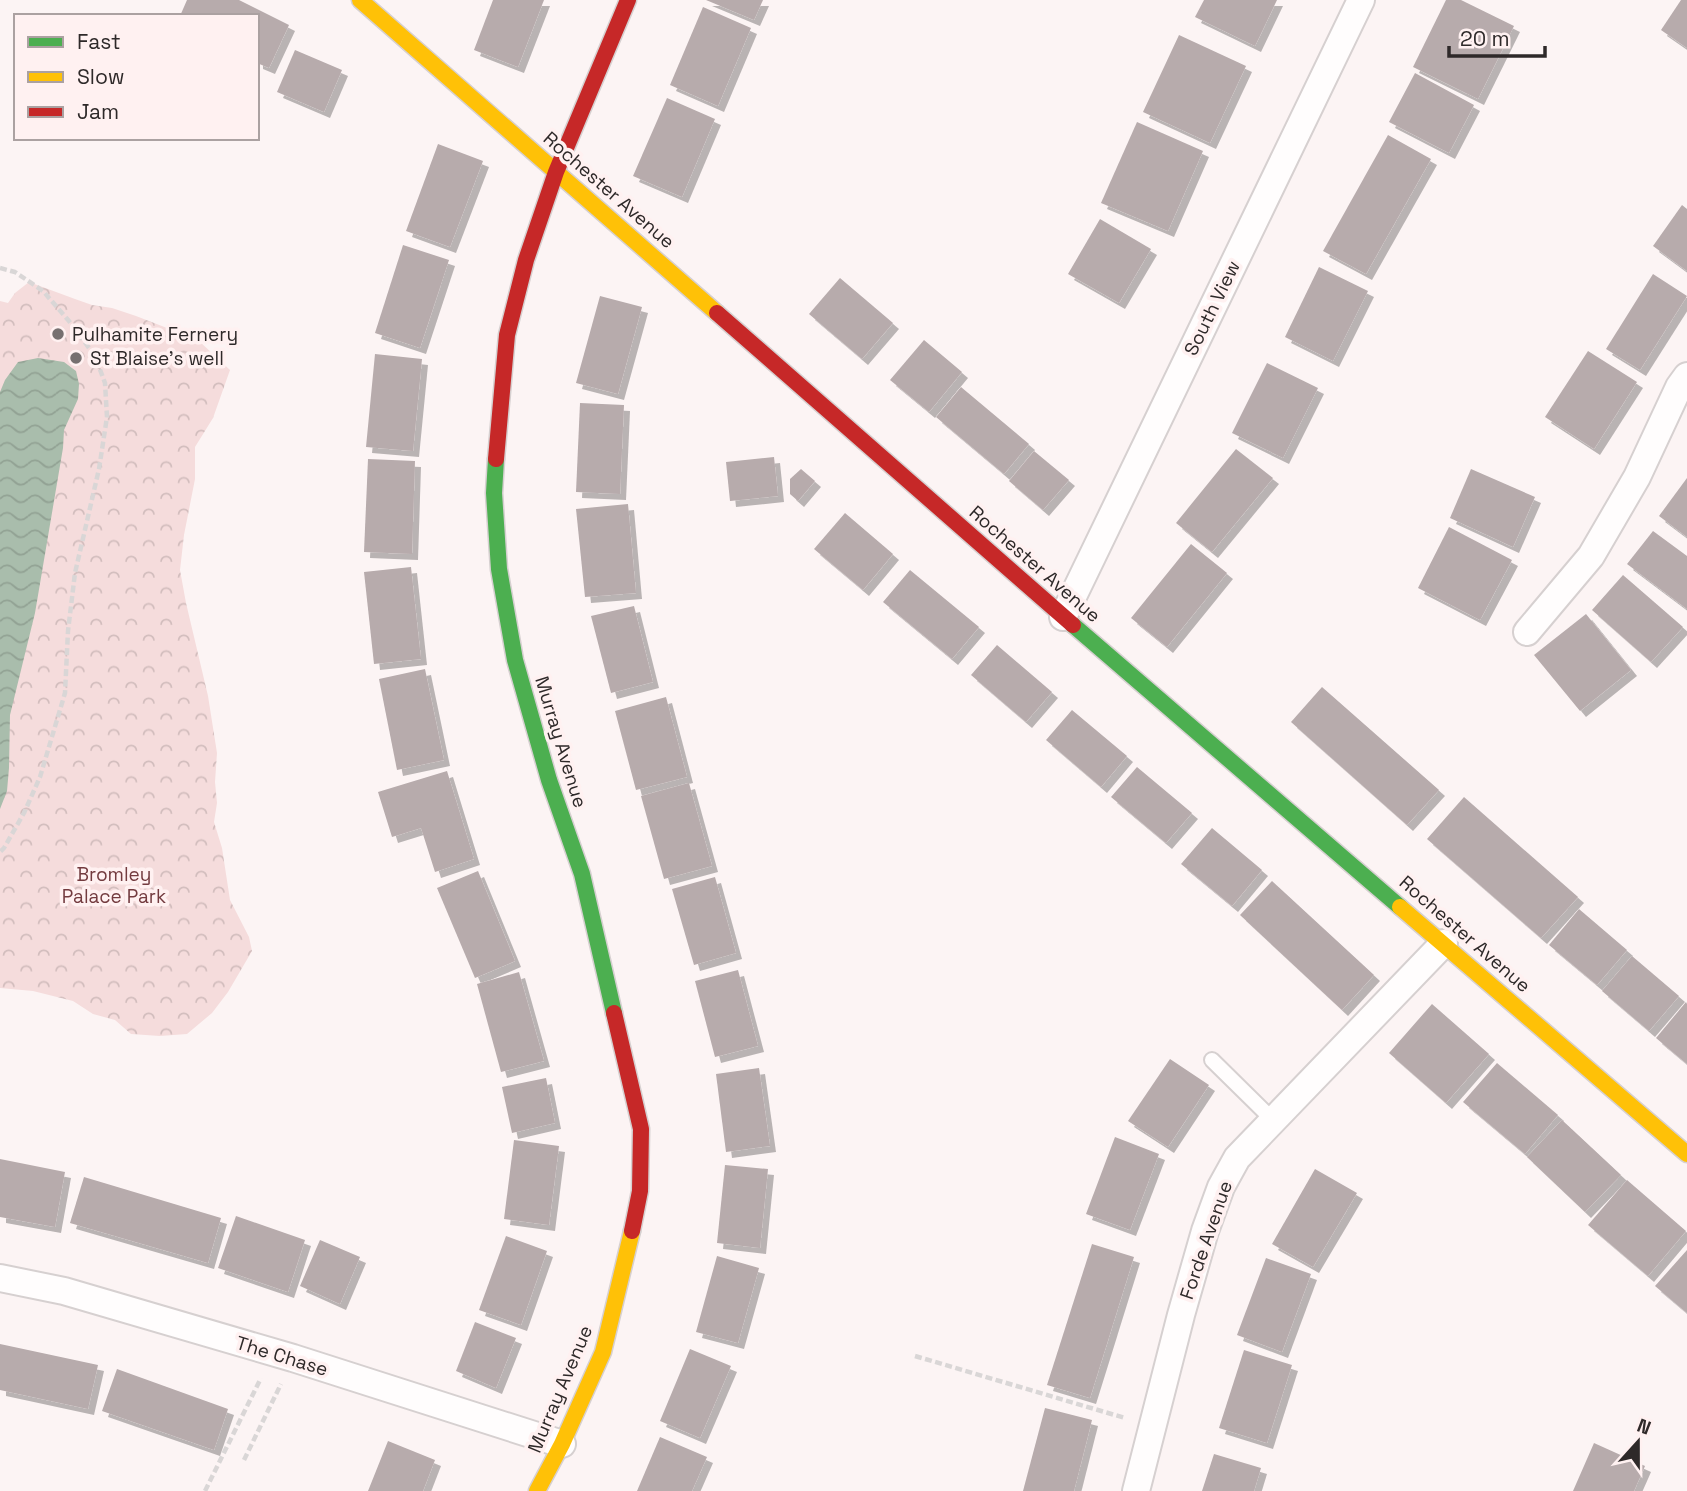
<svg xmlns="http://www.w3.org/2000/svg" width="1687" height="1491" font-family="'Space Grotesk',sans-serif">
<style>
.forest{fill:url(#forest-crowns)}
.water{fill:url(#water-waves)}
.building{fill:#b7abac;filter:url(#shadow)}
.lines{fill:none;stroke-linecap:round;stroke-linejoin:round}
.lane-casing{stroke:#d6d0d0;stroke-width:18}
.street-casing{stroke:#d6d0d0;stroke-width:30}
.fast-casing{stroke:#d6d0d0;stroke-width:19}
.slow-casing{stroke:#d6d0d0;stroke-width:19}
.jam-casing{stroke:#d6d0d0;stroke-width:19}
.path{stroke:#d9d6d6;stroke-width:4.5;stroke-dasharray:7 3.5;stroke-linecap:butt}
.lane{stroke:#fffdfd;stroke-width:14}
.street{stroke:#fffdfd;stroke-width:26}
.fast{stroke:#4caf50;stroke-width:16}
.slow{stroke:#ffc107;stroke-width:16}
.jam{stroke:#c62828;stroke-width:16}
.poi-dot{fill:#767070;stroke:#fff1f1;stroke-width:2.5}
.labels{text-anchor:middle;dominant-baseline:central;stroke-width:7;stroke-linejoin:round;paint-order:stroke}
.street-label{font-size:19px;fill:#2e2929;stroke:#fff1f1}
.poi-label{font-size:19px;fill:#2e2929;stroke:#fff1f1;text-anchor:start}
.park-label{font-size:19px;fill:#733b3f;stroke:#fff1f1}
</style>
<defs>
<pattern id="forest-crowns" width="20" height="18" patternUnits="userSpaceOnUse" patternTransform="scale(1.75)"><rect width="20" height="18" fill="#f5dcdc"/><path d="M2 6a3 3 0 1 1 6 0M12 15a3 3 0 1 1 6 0" fill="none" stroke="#d2bdbd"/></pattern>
<pattern id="water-waves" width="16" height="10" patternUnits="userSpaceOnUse" patternTransform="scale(1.75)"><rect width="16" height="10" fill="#a9bdac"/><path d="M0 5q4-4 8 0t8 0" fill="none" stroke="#92a294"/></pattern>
<filter id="shadow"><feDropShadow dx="6" dy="6" stdDeviation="0" flood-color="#0004"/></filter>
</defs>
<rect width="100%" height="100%" fill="#fcf4f4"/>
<path class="forest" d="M 29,282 L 75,299 L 92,305 L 112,308 L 136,316 L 198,340 L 230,370 L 213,418 L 195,447 L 195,479 L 184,535 L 180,570 L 186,603 L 208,696 L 217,753 L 215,782 L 217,803 L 214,822 L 222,848 L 230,900 L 249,937 L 252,951 L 228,992 L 212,1013 L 187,1034 L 160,1036 L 131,1034 L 115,1020 L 93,1014 L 73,1001 L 33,991 L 0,988 L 0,301 L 8,303 L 15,293 Z"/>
<path class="water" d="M 38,358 L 64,362 L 76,371 L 79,384 L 78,399 L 64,430 L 63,448 L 35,613 L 10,715 L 9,768 L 7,791 L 0,809 L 0,392 L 5,380 L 18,362 Z"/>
<g class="building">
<path d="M 187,0 L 239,0 L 289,25 L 269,68 L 257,63 L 257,16 L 180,16 Z"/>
<path d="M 493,0 L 544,0 L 518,67 L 474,50 Z"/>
<path d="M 706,0 L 763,0 L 754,20 Z"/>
<path d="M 1204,0 L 1277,0 L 1255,46 L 1195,17 Z"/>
<path d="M 1446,0 L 1461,0 L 1514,26 L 1478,99 L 1413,67 Z"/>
<path d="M 1681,0 L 1687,0 L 1687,48 L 1661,30 Z"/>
<path d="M 703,7 L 751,28 L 718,106 L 670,85 Z"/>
<path d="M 1179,35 L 1246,66 L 1210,143 L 1143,112 Z"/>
<path d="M 295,50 L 342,70 L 324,112 L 277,92 Z"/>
<path d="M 1415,73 L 1474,105 L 1449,153 L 1389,122 Z"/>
<path d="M 667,98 L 715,119 L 682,197 L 633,176 Z"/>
<path d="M 1137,122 L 1203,151 L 1168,231 L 1101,203 Z"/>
<path d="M 1388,135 L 1431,159 L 1366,274 L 1323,251 Z"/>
<path d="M 438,144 L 483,161 L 450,247 L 406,231 Z"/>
<path d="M 1682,205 L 1687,209 L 1687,271 L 1653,246 Z"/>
<path d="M 1100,219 L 1151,249 L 1119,303 L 1068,274 Z"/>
<path d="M 403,245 L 449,260 L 420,348 L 375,333 Z"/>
<path d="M 1319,267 L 1368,291 L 1333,361 L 1285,337 Z"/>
<path d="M 1653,274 L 1687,296 L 1640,370 L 1606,349 Z"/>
<path d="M 840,278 L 893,323 L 862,359 L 809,314 Z"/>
<path d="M 600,296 L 642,307 L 618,394 L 576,383 Z"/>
<path d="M 924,340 L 962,372 L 929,412 L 890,380 Z"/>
<path d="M 1588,351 L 1637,382 L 1594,449 L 1545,417 Z"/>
<path d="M 375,354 L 422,359 L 413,451 L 366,447 Z"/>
<path d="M 1267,363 L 1318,388 L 1283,458 L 1232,433 Z"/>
<path d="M 961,387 L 1029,444 L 1004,474 L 936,417 Z"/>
<path d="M 580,403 L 624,405 L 620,494 L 576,492 Z"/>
<path d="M 1236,449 L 1273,478 L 1212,552 L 1176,523 Z"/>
<path d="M 1034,451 L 1069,480 L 1043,510 L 1009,481 Z"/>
<path d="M 774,457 L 778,496 L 730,501 L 726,462 Z"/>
<path d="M 368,459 L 415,461 L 412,554 L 364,552 Z"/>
<path d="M 801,469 L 815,481 L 798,501 L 790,494 L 790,479 Z"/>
<path d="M 1471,469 L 1535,497 L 1513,547 L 1450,518 Z"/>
<path d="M 1687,478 L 1687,537 L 1659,516 Z"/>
<path d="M 628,504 L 636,593 L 585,597 L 576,509 Z"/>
<path d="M 845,513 L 893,554 L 863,590 L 814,549 Z"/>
<path d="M 1449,527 L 1512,560 L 1480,620 L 1418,588 Z"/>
<path d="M 1653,531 L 1687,556 L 1687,609 L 1627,564 Z"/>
<path d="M 1191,544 L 1227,573 L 1167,647 L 1131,618 Z"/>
<path d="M 411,567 L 421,659 L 374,664 L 364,572 Z"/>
<path d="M 910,570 L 979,627 L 952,659 L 883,602 Z"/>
<path d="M 1623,575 L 1683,627 L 1651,662 L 1592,610 Z"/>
<path d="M 634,606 L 653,682 L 611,693 L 591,616 Z"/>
<path d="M 1586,614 L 1631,670 L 1580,711 L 1534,655 Z"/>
<path d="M 997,645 L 1052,692 L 1026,722 L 971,675 Z"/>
<path d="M 425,669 L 444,760 L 397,770 L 379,679 Z"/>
<path d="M 1322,687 L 1439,790 L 1407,825 L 1291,722 Z"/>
<path d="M 666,697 L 687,777 L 636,790 L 615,711 Z"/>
<path d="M 1072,710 L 1127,756 L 1101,787 L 1046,740 Z"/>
<path d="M 1137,767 L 1192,813 L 1166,843 L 1111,797 Z"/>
<path d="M 447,771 L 474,859 L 435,872 L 421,828 L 392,837 L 378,792 Z"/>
<path d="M 689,783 L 712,866 L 664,879 L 641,796 Z"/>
<path d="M 1464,797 L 1578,897 L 1541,938 L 1427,839 Z"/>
<path d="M 1212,828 L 1262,870 L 1232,906 L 1181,864 Z"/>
<path d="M 478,871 L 515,961 L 475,978 L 437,888 Z"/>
<path d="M 715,877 L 736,953 L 694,965 L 672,889 Z"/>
<path d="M 1272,881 L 1374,975 L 1342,1010 L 1240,915 Z"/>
<path d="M 1579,909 L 1627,950 L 1597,985 L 1549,945 Z"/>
<path d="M 1632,956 L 1679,996 L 1649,1031 L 1602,991 Z"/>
<path d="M 738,970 L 758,1046 L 715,1057 L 695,981 Z"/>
<path d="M 519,972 L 544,1061 L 501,1072 L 477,984 Z"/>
<path d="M 1686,1002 L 1687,1004 L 1687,1064 L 1656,1038 Z"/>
<path d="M 1432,1004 L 1489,1054 L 1446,1103 L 1389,1053 Z"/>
<path d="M 1170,1059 L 1209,1085 L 1168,1147 L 1128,1121 Z"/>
<path d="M 1497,1063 L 1558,1115 L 1525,1154 L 1463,1102 Z"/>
<path d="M 759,1068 L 770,1146 L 726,1152 L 716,1074 Z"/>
<path d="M 546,1078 L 555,1123 L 512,1133 L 502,1087 Z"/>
<path d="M 1562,1120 L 1621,1175 L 1585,1212 L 1527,1157 Z"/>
<path d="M 1115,1137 L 1159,1154 L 1130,1230 L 1086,1214 Z"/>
<path d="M 514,1140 L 559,1146 L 549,1225 L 504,1219 Z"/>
<path d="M 0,1159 L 65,1172 L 55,1227 L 0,1217 Z"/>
<path d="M 725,1165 L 768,1169 L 760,1248 L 717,1243 Z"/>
<path d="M 1315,1169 L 1357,1193 L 1313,1267 L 1272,1244 Z"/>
<path d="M 84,1177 L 221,1218 L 208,1263 L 70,1223 Z"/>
<path d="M 1627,1180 L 1686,1231 L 1648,1276 L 1588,1225 Z"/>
<path d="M 236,1216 L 305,1240 L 288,1292 L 218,1268 Z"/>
<path d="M 506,1236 L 547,1251 L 521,1325 L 479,1310 Z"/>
<path d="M 320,1240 L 360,1257 L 340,1304 L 300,1286 Z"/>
<path d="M 1092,1244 L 1134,1257 L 1090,1398 L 1047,1385 Z"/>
<path d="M 1687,1250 L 1687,1313 L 1655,1286 Z"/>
<path d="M 717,1256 L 759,1268 L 738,1343 L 696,1332 Z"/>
<path d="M 1266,1258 L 1311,1274 L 1282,1352 L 1237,1335 Z"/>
<path d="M 475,1322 L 516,1338 L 496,1388 L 456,1371 Z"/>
<path d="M 0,1344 L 98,1365 L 88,1409 L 0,1390 Z"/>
<path d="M 690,1349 L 731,1366 L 700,1438 L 660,1421 Z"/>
<path d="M 1244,1350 L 1292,1365 L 1267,1443 L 1219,1428 Z"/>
<path d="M 117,1369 L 228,1409 L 214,1450 L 102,1411 Z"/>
<path d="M 1045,1408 L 1092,1420 L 1074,1491 L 1023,1491 Z"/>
<path d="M 660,1437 L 707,1457 L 692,1491 L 637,1491 Z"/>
<path d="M 388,1441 L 435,1460 L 423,1491 L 368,1491 Z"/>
<path d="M 1594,1443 L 1645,1466 L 1634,1491 L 1573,1491 Z"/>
<path d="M 1214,1454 L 1261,1468 L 1254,1491 L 1202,1491 Z"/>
</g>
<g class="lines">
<g class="lane-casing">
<path id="lane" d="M 1212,1060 L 1273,1120"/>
</g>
<g class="street-casing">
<g id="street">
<path d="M 1063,617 L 1361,0"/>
<path d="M 1527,632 L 1591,556 L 1637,477 L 1679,387 L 1687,376"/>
<path d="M 0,1278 L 64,1291 L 293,1358 L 562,1444"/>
<path d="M 1136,1491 L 1181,1315 L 1205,1231 L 1221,1187 L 1237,1158 L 1444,943"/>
</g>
</g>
<g class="fast-casing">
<g id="fast">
<path d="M 496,459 L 494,493 L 499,569 L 515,660 L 549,780 L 582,874 L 614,1013"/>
<path d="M 1073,625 L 1400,907"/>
</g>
</g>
<g class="slow-casing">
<g id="slow">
<path d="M 360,0 L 717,313"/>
<path d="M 1400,907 L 1687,1154"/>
<path d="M 537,1491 L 562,1444 L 603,1352 L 632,1231"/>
</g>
</g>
<g class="jam-casing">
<g id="jam">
<path d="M 717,313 L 1073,625"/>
<path d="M 496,459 L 507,335 L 526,260 L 556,172 L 628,0"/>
<path d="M 614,1013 L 641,1129 L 640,1191 L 632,1231"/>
</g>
</g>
<g class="path">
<path d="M 0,268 L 15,272 L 43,291 L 69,321 L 95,356 L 105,383 L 107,417 L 99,469 L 75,573 L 68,631 L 65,693 L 40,777 L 24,813 L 4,848 L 0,852"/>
<path d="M 915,1356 L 1125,1418"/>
<path d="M 244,1460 L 281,1384"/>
<path d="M 205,1491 L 261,1378"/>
</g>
<use href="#lane" class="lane"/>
<use href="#street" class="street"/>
<use href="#fast" class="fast"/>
<use href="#slow" class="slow"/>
<use href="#jam" class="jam"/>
</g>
<g class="poi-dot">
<circle cx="58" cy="334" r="7"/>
<circle cx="76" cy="358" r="7"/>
</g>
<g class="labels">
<g class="street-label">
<text transform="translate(609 190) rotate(41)">Rochester Avenue</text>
<text transform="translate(1212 308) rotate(-64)">South View</text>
<text transform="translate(1035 564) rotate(41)">Rochester Avenue</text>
<text transform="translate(561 742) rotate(73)">Murray Avenue</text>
<text transform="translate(1465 934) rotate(41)">Rochester Avenue</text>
<text transform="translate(1206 1240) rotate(-71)">Forde Avenue</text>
<text transform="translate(282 1356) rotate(17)">The Chase</text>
<text transform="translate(560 1389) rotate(-67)">Murray Avenue</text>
</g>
<g class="poi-label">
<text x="72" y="334">Pulhamite Fernery</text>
<text x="90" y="358">St Blaise's well</text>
</g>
<g class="park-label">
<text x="114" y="874">Bromley<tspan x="114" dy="22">Palace Park</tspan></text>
</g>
</g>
<rect x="14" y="14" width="245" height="126" fill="#fff1f1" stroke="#aba1a1" stroke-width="2"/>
<rect x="28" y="37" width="35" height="10" fill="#4caf50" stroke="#aba1a1" stroke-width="2"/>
<text x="77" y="49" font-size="21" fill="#2e2929">Fast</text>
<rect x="28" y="72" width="35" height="10" fill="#ffc107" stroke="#aba1a1" stroke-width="2"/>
<text x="77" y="84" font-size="21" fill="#2e2929">Slow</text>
<rect x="28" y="107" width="35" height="10" fill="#c62828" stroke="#aba1a1" stroke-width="2"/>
<text x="77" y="119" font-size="21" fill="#2e2929">Jam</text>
<g transform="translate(1638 1442) rotate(21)" stroke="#fff1f1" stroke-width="5" paint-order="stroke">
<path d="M0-5L12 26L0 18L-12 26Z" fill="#2e2929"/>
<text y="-10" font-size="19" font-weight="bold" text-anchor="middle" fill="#2e2929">N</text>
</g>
<path d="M1449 46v10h96v-10" fill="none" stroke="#2e2929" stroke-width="3.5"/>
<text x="1460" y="46" font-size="21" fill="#2e2929" stroke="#fff1f1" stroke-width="5" paint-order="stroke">20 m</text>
</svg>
